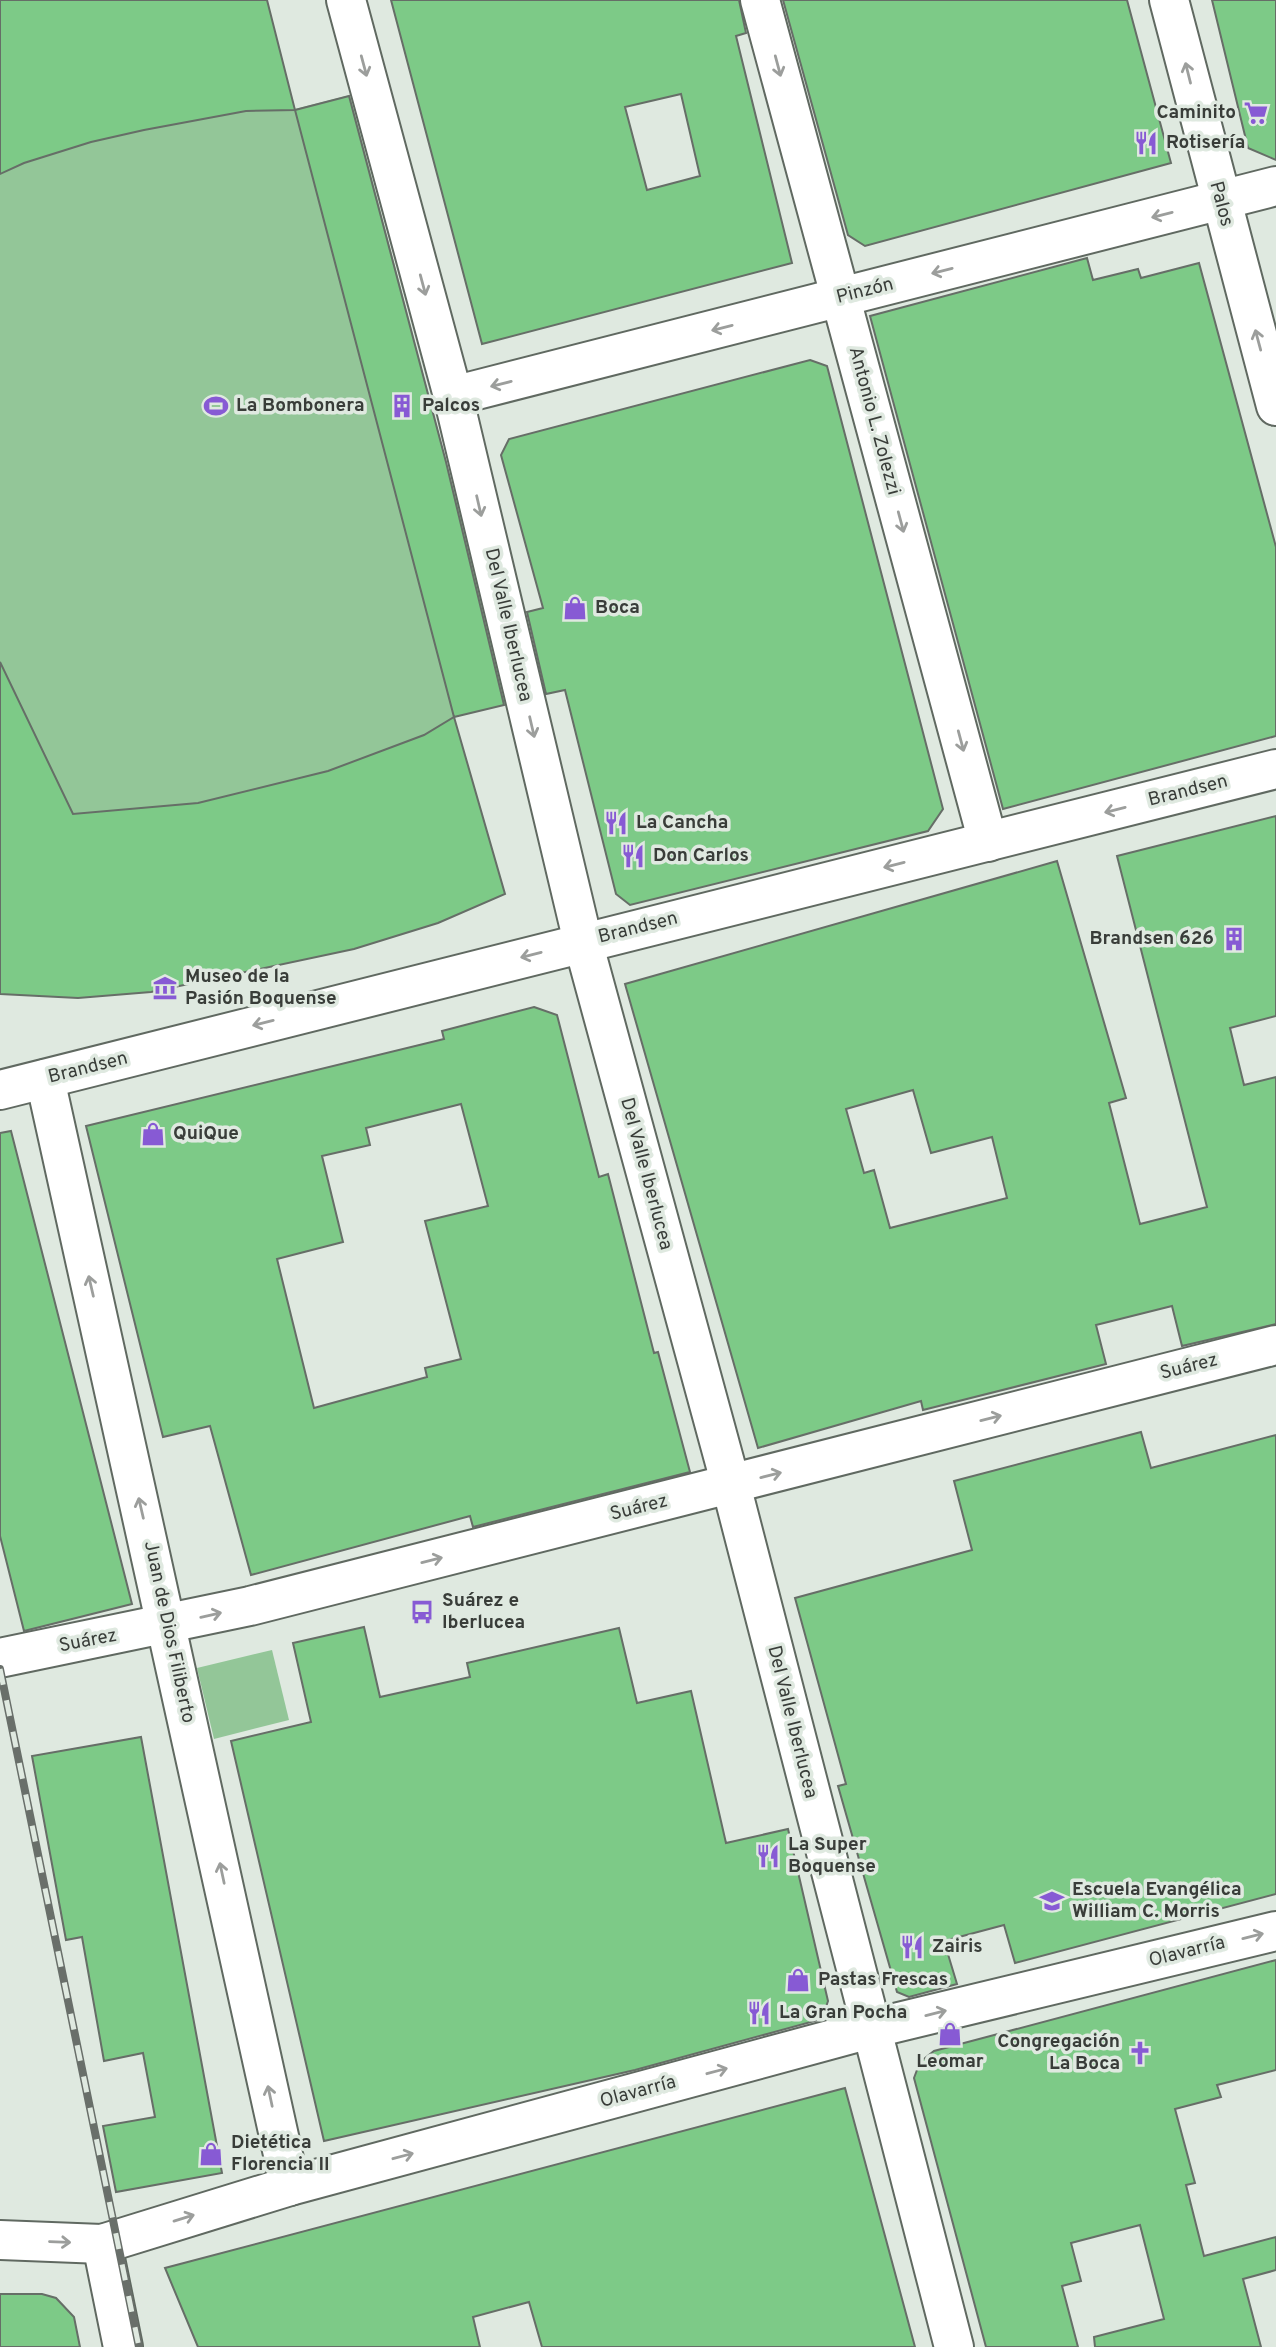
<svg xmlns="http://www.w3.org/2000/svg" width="1276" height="2347" font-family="Overpass,sans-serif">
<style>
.green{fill:#93c698}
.building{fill:#7dca87;stroke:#666e67;stroke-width:2;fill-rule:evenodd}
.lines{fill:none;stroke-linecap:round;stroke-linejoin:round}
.street-casing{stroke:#606961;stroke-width:42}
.street{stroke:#fff;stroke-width:38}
.rail-casing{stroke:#696f6a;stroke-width:8}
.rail{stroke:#dfe9e0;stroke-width:5;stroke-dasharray:16;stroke-linecap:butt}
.oneway{stroke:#9c9e9c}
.labels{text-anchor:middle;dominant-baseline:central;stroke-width:7;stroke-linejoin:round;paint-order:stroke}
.poi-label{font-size:19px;font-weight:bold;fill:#393d39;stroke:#dfe9e0;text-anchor:start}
.street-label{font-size:19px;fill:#393d39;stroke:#dfe9e0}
</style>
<rect width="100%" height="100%" fill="#dfe9e0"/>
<g class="green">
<path d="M 0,0 L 267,0 L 295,109 L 350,95 L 510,703 L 454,717 L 151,992 L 78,998 L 0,991 Z"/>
<path d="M 272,1650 L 289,1720 L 214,1739 L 197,1668 Z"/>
</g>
<g class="building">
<path d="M 0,0 L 267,0 L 295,110 L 246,111 L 144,130 L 91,142 L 24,163 L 0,174 Z"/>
<path d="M 391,0 L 739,0 L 746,33 L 736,36 L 792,263 L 482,344 ZM 681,94 L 700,176 L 647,190 L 625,107 Z"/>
<path d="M 783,0 L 1127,0 L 1171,163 L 865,246 L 848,235 Z"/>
<path d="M 1212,0 L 1276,0 L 1276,160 L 1248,148 Z"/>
<path d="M 349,96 L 446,462 L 504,705 L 454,717 L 295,110 Z"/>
<path d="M 1087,258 L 1093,280 L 1138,269 L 1141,278 L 1199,263 L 1276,547 L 1276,736 L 1003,809 L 870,316 Z"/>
<path d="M 810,360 L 827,366 L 943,809 L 928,831 L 630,905 L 616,894 L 565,690 L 546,694 L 527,612 L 543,608 L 501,455 L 509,439 Z"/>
<path d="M 0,662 L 73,814 L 198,803 L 328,771 L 424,735 L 454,717 L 505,894 L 438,923 L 354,949 L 151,992 L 78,998 L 0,994 Z"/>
<path d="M 1276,816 L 1276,1016 L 1230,1028 L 1244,1085 L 1276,1077 L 1276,1324 L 1182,1346 L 1172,1306 L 1096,1325 L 1106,1364 L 923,1410 L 921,1401 L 758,1448 L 625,984 L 1057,861 L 1126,1098 L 1109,1103 L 1140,1224 L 1207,1207 L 1117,856 ZM 913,1090 L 931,1153 L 992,1137 L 1007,1198 L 890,1228 L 874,1170 L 864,1173 L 846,1109 Z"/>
<path d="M 534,1007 L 557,1015 L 599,1177 L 608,1174 L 654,1353 L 658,1352 L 690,1472 L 473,1527 L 470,1516 L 251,1575 L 210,1426 L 163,1437 L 86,1126 L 444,1039 L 442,1031 ZM 461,1104 L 488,1206 L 425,1221 L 461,1359 L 425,1368 L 427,1377 L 314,1408 L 277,1259 L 343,1242 L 322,1156 L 370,1145 L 366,1128 Z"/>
<path d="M 11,1131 L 132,1604 L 24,1631 L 0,1536 L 0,1133 Z"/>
<path d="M 1141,1432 L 1151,1468 L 1276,1435 L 1276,1894 L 1015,1963 L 1004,1925 L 944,1941 L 957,1984 L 909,1997 L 897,1992 L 838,1786 L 846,1784 L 795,1598 L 972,1550 L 954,1481 Z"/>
<path d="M 364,1627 L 380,1697 L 470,1677 L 467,1663 L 619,1628 L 637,1703 L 691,1691 L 726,1843 L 788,1829 L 828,2001 L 822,2019 L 635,2070 L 324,2141 L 231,1741 L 311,1722 L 293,1643 Z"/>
<path d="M 141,1737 L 222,2173 L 116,2192 L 103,2126 L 155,2117 L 143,2053 L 104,2061 L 82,1937 L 66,1940 L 32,1756 Z"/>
<path d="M 1276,1960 L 1276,2070 L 1217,2085 L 1221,2097 L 1175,2109 L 1195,2183 L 1186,2185 L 1204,2256 L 1276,2237 L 1276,2270 L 1243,2279 L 1261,2347 L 1095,2347 L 1094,2337 L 1164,2319 L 1140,2225 L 1071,2243 L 1081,2281 L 1062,2286 L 1078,2347 L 986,2347 L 914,2078 L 920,2062 L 934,2051 Z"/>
<path d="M 845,2088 L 915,2347 L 542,2347 L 529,2302 L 473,2317 L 480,2347 L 198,2347 L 165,2268 Z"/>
<path d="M 0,2294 L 42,2294 L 56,2298 L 74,2317 L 80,2347 L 0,2347 Z"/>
</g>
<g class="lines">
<g class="street-casing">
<g id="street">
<path d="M 346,0 L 453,396 L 583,942 L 731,1485 L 954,2347"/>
<path d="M 760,0 L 988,842"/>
<path d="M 1169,0 L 1276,406"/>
<path d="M 453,396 L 1276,186"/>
<path d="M 45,1079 L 290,2186"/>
<path d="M 0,1090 L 1276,769"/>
<path d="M 0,1658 L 250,1606 L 1276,1345"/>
<path d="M 0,2240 L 102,2244 L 290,2186 L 870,2029 L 1276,1931"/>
<path d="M 102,2244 L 123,2347"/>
</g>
</g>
<use href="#street" class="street"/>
<g class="rail-casing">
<path id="rail" d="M 0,1669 L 139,2347"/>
</g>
<use href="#rail" class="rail"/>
</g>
<defs><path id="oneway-shaft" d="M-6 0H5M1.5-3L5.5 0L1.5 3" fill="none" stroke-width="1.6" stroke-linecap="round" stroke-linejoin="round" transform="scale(1.75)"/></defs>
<g class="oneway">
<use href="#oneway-shaft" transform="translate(364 66) rotate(75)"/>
<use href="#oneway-shaft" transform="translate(778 66) rotate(75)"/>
<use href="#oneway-shaft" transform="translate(1188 73) rotate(-104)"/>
<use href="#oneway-shaft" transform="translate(1162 215) rotate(166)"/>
<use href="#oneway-shaft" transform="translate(942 271) rotate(166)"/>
<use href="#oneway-shaft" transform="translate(423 285) rotate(75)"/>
<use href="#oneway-shaft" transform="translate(722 328) rotate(166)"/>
<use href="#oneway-shaft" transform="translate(1258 340) rotate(-105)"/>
<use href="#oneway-shaft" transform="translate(501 384) rotate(166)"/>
<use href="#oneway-shaft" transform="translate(479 506) rotate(77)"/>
<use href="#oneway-shaft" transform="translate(901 522) rotate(75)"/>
<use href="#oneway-shaft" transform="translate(532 727) rotate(77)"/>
<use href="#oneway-shaft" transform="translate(961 741) rotate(75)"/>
<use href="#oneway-shaft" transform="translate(1115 810) rotate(166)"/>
<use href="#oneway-shaft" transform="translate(894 865) rotate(166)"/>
<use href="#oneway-shaft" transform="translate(531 955) rotate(166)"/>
<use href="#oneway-shaft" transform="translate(263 1023) rotate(166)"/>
<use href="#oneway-shaft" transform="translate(91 1286) rotate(-103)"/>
<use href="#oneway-shaft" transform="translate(991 1418) rotate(-14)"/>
<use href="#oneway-shaft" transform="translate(771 1475) rotate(-14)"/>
<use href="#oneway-shaft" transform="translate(141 1508) rotate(-103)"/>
<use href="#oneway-shaft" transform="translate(432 1560) rotate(-14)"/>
<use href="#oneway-shaft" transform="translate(211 1615) rotate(-13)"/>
<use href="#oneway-shaft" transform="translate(222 1873) rotate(-102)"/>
<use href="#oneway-shaft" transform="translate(1253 1936) rotate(-14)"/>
<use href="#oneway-shaft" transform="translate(936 2013) rotate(-14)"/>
<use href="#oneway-shaft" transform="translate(717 2071) rotate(-15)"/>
<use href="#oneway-shaft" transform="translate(270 2096) rotate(-102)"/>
<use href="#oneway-shaft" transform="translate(403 2156) rotate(-15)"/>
<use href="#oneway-shaft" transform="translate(184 2218) rotate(-17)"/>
<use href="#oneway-shaft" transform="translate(60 2242) rotate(2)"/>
</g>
<defs>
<g id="supermarket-bare" transform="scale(1.89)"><path d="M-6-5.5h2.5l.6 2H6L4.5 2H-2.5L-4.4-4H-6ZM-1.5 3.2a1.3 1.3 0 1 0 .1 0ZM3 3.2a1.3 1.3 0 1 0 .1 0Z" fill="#875ad4" stroke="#dfe9e0" stroke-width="2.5" paint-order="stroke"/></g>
<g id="restaurant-bare" transform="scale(1.89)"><path d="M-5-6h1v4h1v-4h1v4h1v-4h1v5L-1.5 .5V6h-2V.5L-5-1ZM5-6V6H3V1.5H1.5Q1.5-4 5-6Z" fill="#875ad4" stroke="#dfe9e0" stroke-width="2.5" paint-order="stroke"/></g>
<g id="stadium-bare" transform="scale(1.89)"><path d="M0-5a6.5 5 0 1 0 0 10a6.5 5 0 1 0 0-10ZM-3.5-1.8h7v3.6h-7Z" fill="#875ad4" stroke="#dfe9e0" stroke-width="2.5" paint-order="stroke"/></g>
<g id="building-bare" transform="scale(1.89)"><path d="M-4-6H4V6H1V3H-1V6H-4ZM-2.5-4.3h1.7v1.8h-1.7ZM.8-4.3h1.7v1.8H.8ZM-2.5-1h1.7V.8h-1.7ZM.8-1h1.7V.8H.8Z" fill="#875ad4" stroke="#dfe9e0" stroke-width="2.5" paint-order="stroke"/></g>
<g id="shop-bare" transform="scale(1.89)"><path d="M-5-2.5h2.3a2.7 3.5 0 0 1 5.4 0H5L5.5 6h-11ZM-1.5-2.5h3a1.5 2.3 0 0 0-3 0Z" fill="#875ad4" stroke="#dfe9e0" stroke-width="2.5" paint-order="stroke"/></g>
<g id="museum-bare" transform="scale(1.89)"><path d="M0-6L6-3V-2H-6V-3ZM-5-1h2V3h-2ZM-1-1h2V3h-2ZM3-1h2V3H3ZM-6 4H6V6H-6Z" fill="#875ad4" stroke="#dfe9e0" stroke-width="2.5" paint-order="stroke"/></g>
<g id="bus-bare" transform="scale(1.89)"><path d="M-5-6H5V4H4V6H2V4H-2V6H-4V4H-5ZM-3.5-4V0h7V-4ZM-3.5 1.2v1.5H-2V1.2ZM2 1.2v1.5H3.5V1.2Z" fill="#875ad4" stroke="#dfe9e0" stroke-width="2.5" paint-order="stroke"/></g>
<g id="school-bare" transform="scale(1.89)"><path d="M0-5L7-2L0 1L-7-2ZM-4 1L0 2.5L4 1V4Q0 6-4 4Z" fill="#875ad4" stroke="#dfe9e0" stroke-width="2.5" paint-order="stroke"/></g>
<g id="church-bare" transform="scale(1.89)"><path d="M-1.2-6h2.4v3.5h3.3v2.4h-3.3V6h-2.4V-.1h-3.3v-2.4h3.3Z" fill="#875ad4" stroke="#dfe9e0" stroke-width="2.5" paint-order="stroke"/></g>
</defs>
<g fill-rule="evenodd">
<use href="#supermarket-bare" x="1256" y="113"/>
<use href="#restaurant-bare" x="1146" y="143"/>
<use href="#stadium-bare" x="216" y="406"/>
<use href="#building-bare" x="402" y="406"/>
<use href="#shop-bare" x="575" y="608"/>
<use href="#restaurant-bare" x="616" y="823"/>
<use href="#restaurant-bare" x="633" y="856"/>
<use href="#building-bare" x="1234" y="939"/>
<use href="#museum-bare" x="165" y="988"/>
<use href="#shop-bare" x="153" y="1134"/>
<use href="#bus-bare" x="422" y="1612"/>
<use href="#restaurant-bare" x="768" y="1856"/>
<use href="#school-bare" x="1052" y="1901"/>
<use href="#restaurant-bare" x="912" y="1947"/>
<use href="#shop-bare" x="798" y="1980"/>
<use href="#restaurant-bare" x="759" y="2013"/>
<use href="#shop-bare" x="950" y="2034"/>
<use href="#church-bare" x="1140" y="2053"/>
<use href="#shop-bare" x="211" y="2154"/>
</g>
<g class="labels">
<g class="poi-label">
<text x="1236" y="113" text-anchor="end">Caminito</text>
<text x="1166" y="143">Rotisería</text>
<text x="236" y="406">La Bombonera</text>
<text x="422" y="406">Palcos</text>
<text x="595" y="608">Boca</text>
<text x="636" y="823">La Cancha</text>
<text x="653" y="856">Don Carlos</text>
<text x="1214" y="939" text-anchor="end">Brandsen 626</text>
<text x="185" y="977">Museo de la<tspan x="185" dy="22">Pasión Boquense</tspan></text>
<text x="173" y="1134">QuiQue</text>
<text x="442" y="1601">Suárez e<tspan x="442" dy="22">Iberlucea</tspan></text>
<text x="788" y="1845">La Super<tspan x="788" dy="22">Boquense</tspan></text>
<text x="1072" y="1890">Escuela Evangélica<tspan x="1072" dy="22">William C. Morris</tspan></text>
<text x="932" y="1947">Zairis</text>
<text x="818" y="1980">Pastas Frescas</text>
<text x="779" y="2013">La Gran Pocha</text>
<text x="1120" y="2042" text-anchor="end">Congregación<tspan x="1120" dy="22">La Boca</tspan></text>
<text x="950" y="2062" text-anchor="middle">Leomar</text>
<text x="231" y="2143">Dietética<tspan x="231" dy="22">Florencia II</tspan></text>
</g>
<g class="street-label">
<text transform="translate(1221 204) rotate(75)">Palos</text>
<text transform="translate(865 291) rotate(-14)">Pinzón</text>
<text transform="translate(874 421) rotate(75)">Antonio L. Zolezzi</text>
<text transform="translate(508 625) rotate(77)">Del Valle Iberlucea</text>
<text transform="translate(1188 791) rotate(-14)">Brandsen</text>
<text transform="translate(638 928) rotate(-14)">Brandsen</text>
<text transform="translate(88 1068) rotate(-14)">Brandsen</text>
<text transform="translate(646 1174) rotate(75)">Del Valle Iberlucea</text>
<text transform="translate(1189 1367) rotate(-14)">Suárez</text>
<text transform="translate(639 1508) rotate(-14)">Suárez</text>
<text transform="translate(169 1632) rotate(78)">Juan de Dios Filiberto</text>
<text transform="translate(88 1641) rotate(-11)">Suárez</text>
<text transform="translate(792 1722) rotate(76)">Del Valle Iberlucea</text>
<text transform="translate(1187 1952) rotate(-14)">Olavarría</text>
<text transform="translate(638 2092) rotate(-15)">Olavarría</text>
</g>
</g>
</svg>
